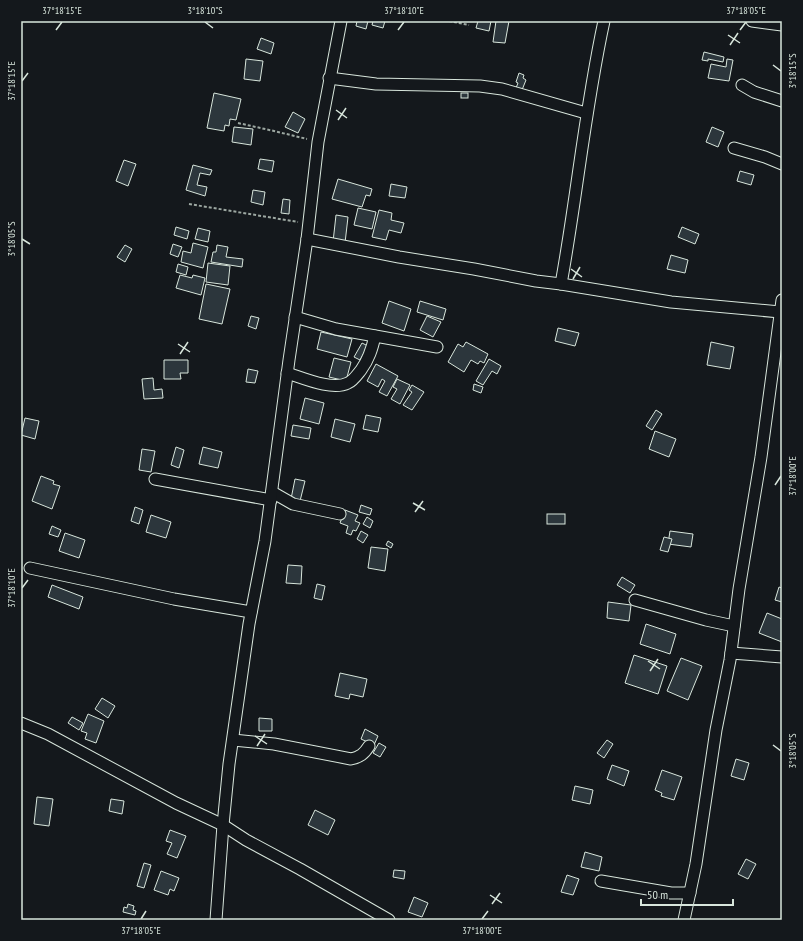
<svg xmlns="http://www.w3.org/2000/svg" width="803" height="941" font-family="'PT Sans Narrow',sans-serif">
<style>
.building{fill:#2c363c;stroke:#d8e6dc}
.lines{fill:none;stroke-linecap:round;stroke-linejoin:round}
.street-casing{stroke:#d8e6dc;stroke-width:13}
.path{stroke:#9da8a2;stroke-width:2;stroke-dasharray:3 2;stroke-linecap:butt}
.street{stroke:#14181c;stroke-width:11}
.ticks{fill:none;stroke:#d8e6dc;stroke-width:1.5}
.neatline{fill:none;stroke:#d8e6dc;stroke-width:1.5}
.ticks-label{font-size:10px;text-anchor:middle;fill:#d8e6dc}
</style>
<rect width="100%" height="100%" fill="#14181c"/>
<g class="building">
<path d="M 357,21 L 368,21 L 366,29 L 356,26 Z"/>
<path d="M 373,21 L 385,21 L 383,28 L 372,25 Z"/>
<path d="M 478,21 L 491,21 L 489,31 L 476,28 Z"/>
<path d="M 496,21 L 509,21 L 505,43 L 493,42 Z"/>
<path d="M 261,38 L 274,43 L 271,54 L 257,49 Z"/>
<path d="M 704,52 L 724,57 L 723,62 L 708,59 L 708,61 L 702,60 Z"/>
<path d="M 246,59 L 263,61 L 260,81 L 244,79 Z"/>
<path d="M 727,59 L 733,60 L 729,81 L 708,78 L 711,64 L 726,67 Z"/>
<path d="M 519,73 L 524,75 L 523,78 L 526,80 L 522,90 L 516,88 L 518,83 L 516,82 Z"/>
<path d="M 214,93 L 241,99 L 236,120 L 230,119 L 229,126 L 225,125 L 224,131 L 207,128 Z"/>
<rect x="461" y="93" width="7" height="5"/>
<path d="M 293,112 L 305,119 L 298,133 L 285,127 Z"/>
<path d="M 234,127 L 253,129 L 251,145 L 232,142 Z"/>
<path d="M 712,127 L 724,132 L 718,147 L 706,142 Z"/>
<path d="M 260,159 L 274,161 L 272,172 L 258,169 Z"/>
<path d="M 124,160 L 136,164 L 128,186 L 116,181 Z"/>
<path d="M 193,165 L 212,170 L 210,175 L 200,173 L 197,185 L 207,187 L 205,196 L 186,190 Z"/>
<path d="M 740,171 L 754,175 L 751,185 L 737,181 Z"/>
<path d="M 338,179 L 372,189 L 370,196 L 366,195 L 362,207 L 332,199 Z"/>
<path d="M 391,184 L 407,187 L 405,198 L 389,196 Z"/>
<path d="M 253,190 L 265,192 L 263,205 L 251,202 Z"/>
<path d="M 283,199 L 290,200 L 289,214 L 281,213 Z"/>
<path d="M 358,208 L 376,212 L 372,229 L 354,225 Z"/>
<path d="M 379,210 L 392,213 L 391,220 L 404,223 L 401,233 L 389,230 L 386,240 L 372,237 Z"/>
<path d="M 336,215 L 348,217 L 345,243 L 333,242 Z"/>
<path d="M 176,227 L 189,231 L 187,239 L 174,235 Z"/>
<path d="M 682,227 L 699,234 L 695,244 L 678,237 Z"/>
<path d="M 198,228 L 210,231 L 208,242 L 195,239 Z"/>
<path d="M 193,243 L 208,247 L 203,268 L 181,262 L 183,251 L 191,253 Z"/>
<path d="M 173,244 L 182,247 L 178,257 L 170,254 Z"/>
<path d="M 125,245 L 132,249 L 125,262 L 117,257 Z"/>
<path d="M 217,245 L 228,247 L 226,257 L 243,259 L 242,267 L 211,262 L 213,252 L 216,252 Z"/>
<path d="M 671,255 L 688,260 L 685,273 L 667,269 Z"/>
<path d="M 208,263 L 230,266 L 228,285 L 206,282 Z"/>
<path d="M 178,264 L 188,267 L 186,275 L 176,272 Z"/>
<path d="M 180,275 L 192,278 L 193,275 L 205,278 L 201,295 L 176,288 Z"/>
<path d="M 206,284 L 230,289 L 222,324 L 199,319 Z"/>
<path d="M 389,301 L 411,309 L 404,331 L 382,323 Z"/>
<path d="M 420,301 L 446,309 L 443,320 L 417,312 Z"/>
<path d="M 251,316 L 259,318 L 256,329 L 248,326 Z"/>
<path d="M 427,316 L 441,322 L 433,337 L 420,330 Z"/>
<path d="M 558,328 L 579,333 L 575,346 L 555,341 Z"/>
<path d="M 321,332 L 352,339 L 347,357 L 317,349 Z"/>
<path d="M 466,342 L 488,354 L 484,363 L 480,361 L 478,364 L 471,360 L 464,372 L 448,362 L 458,344 L 463,347 Z"/>
<path d="M 711,342 L 734,347 L 730,369 L 707,365 Z"/>
<path d="M 362,343 L 368,346 L 360,360 L 354,357 Z"/>
<path d="M 334,358 L 351,362 L 346,381 L 329,377 Z"/>
<path d="M 489,359 L 501,366 L 497,374 L 492,371 L 483,385 L 476,381 Z"/>
<path d="M 164,360 L 188,360 L 188,373 L 180,373 L 181,379 L 164,379 Z"/>
<path d="M 376,364 L 398,376 L 387,396 L 379,392 L 385,381 L 382,379 L 378,387 L 367,381 Z"/>
<path d="M 248,369 L 258,371 L 255,383 L 246,382 Z"/>
<path d="M 153,378 L 154,390 L 162,389 L 163,398 L 144,399 L 142,379 Z"/>
<path d="M 397,379 L 410,385 L 400,404 L 391,399 L 397,389 L 393,387 Z"/>
<path d="M 474,384 L 483,387 L 481,393 L 473,390 Z"/>
<path d="M 412,385 L 424,392 L 412,410 L 403,405 L 412,392 L 409,390 Z"/>
<path d="M 305,398 L 324,403 L 319,424 L 300,419 Z"/>
<path d="M 656,410 L 662,414 L 652,430 L 646,426 Z"/>
<path d="M 366,415 L 381,418 L 378,432 L 363,429 Z"/>
<path d="M 25,418 L 39,421 L 35,439 L 21,435 Z"/>
<path d="M 335,419 L 355,424 L 350,442 L 331,437 Z"/>
<path d="M 293,425 L 311,428 L 309,439 L 291,436 Z"/>
<path d="M 655,431 L 676,439 L 669,457 L 649,449 Z"/>
<path d="M 176,447 L 184,450 L 179,468 L 171,465 Z"/>
<path d="M 203,447 L 222,452 L 218,468 L 199,464 Z"/>
<path d="M 142,449 L 155,451 L 151,472 L 139,470 Z"/>
<path d="M 41,476 L 54,481 L 53,484 L 60,486 L 52,509 L 32,501 Z"/>
<path d="M 295,479 L 305,481 L 300,501 L 291,499 Z"/>
<path d="M 361,505 L 372,509 L 370,515 L 359,512 Z"/>
<path d="M 135,507 L 143,510 L 139,524 L 131,521 Z"/>
<path d="M 345,510 L 358,515 L 355,521 L 360,523 L 356,531 L 353,530 L 351,535 L 346,533 L 348,526 L 340,523 Z"/>
<rect x="547" y="514" width="18" height="10"/>
<path d="M 151,515 L 171,522 L 166,538 L 146,532 Z"/>
<path d="M 367,517 L 373,521 L 370,528 L 363,524 Z"/>
<path d="M 52,526 L 61,530 L 58,537 L 49,534 Z"/>
<path d="M 361,531 L 368,535 L 363,543 L 357,539 Z"/>
<path d="M 670,531 L 693,534 L 691,547 L 668,544 Z"/>
<path d="M 65,533 L 85,540 L 79,558 L 59,551 Z"/>
<path d="M 664,537 L 672,539 L 668,552 L 660,550 Z"/>
<path d="M 388,541 L 393,544 L 391,548 L 386,545 Z"/>
<path d="M 371,547 L 388,549 L 385,571 L 368,568 Z"/>
<path d="M 288,565 L 302,566 L 301,584 L 286,583 Z"/>
<path d="M 622,577 L 635,585 L 630,593 L 617,585 Z"/>
<path d="M 317,584 L 325,586 L 322,600 L 314,598 Z"/>
<path d="M 52,585 L 83,597 L 79,609 L 48,597 Z"/>
<path d="M 779,587 L 782,588 L 782,602 L 775,600 Z"/>
<path d="M 608,602 L 631,605 L 629,621 L 607,618 Z"/>
<path d="M 767,613 L 782,619 L 782,642 L 759,633 Z"/>
<path d="M 646,624 L 676,634 L 670,654 L 640,644 Z"/>
<path d="M 634,655 L 667,666 L 658,694 L 625,683 Z"/>
<path d="M 681,658 L 702,666 L 688,700 L 667,691 Z"/>
<path d="M 340,673 L 367,679 L 363,697 L 350,694 L 349,699 L 335,696 Z"/>
<path d="M 102,698 L 115,706 L 108,718 L 95,709 Z"/>
<path d="M 88,714 L 104,721 L 96,743 L 85,739 L 87,733 L 81,731 Z"/>
<path d="M 72,717 L 83,723 L 79,730 L 68,723 Z"/>
<path d="M 259,718 L 272,719 L 272,731 L 259,731 Z"/>
<path d="M 365,729 L 378,736 L 374,745 L 361,739 Z"/>
<path d="M 607,740 L 613,744 L 604,758 L 597,753 Z"/>
<path d="M 379,743 L 386,747 L 380,757 L 373,753 Z"/>
<path d="M 736,759 L 749,763 L 744,780 L 731,776 Z"/>
<path d="M 612,765 L 629,771 L 624,786 L 607,779 Z"/>
<path d="M 662,770 L 682,777 L 674,800 L 661,796 L 662,793 L 655,790 Z"/>
<path d="M 575,786 L 593,790 L 590,804 L 572,800 Z"/>
<path d="M 37,797 L 53,799 L 49,826 L 34,824 Z"/>
<path d="M 111,799 L 124,801 L 122,814 L 109,811 Z"/>
<path d="M 315,810 L 335,820 L 328,835 L 308,825 Z"/>
<path d="M 170,830 L 186,836 L 177,858 L 167,854 L 172,843 L 166,841 Z"/>
<path d="M 585,852 L 602,857 L 599,871 L 581,867 Z"/>
<path d="M 746,859 L 756,864 L 748,879 L 738,874 Z"/>
<path d="M 144,863 L 151,865 L 144,888 L 137,886 Z"/>
<path d="M 394,870 L 405,871 L 404,879 L 393,877 Z"/>
<path d="M 161,871 L 179,878 L 174,891 L 170,889 L 168,895 L 154,890 Z"/>
<path d="M 567,875 L 579,879 L 573,895 L 561,892 Z"/>
<path d="M 414,897 L 428,903 L 422,917 L 408,912 Z"/>
<path d="M 128,904 L 134,906 L 133,910 L 136,911 L 135,915 L 123,912 L 124,907 L 127,908 Z"/>
</g>
<g class="lines">
<g class="street-casing">
<g id="street">
<path d="M 752,21 L 782,25"/>
<path d="M 329,78 L 376,84 L 480,86 L 502,89 L 586,113"/>
<path d="M 742,85 L 754,92 L 782,101"/>
<path d="M 734,148 L 765,157 L 782,164"/>
<path d="M 307,239 L 399,257 L 474,269 L 536,281 L 561,284 L 671,302 L 780,312"/>
<path d="M 561,284 C 577,196 585,108 604,21"/>
<path d="M 295,317 L 336,329 L 437,347"/>
<path d="M 287,373 C 303,378 332,391 348,383 C 353,381 357,375 361,370 C 369,359 372,349 375,336"/>
<path d="M 155,479 L 271,500"/>
<path d="M 272,492 L 293,504 L 340,514"/>
<path d="M 30,568 L 174,599 L 251,612"/>
<path d="M 635,600 L 706,620 L 734,626"/>
<path d="M 731,653 L 782,657"/>
<path d="M 21,723 L 48,734 L 176,803 L 223,825 L 246,840 L 300,869 L 389,920"/>
<path d="M 233,740 L 274,744 L 351,759 C 360,757 364,754 369,746"/>
<path d="M 601,881 L 671,893 L 690,893"/>
<path d="M 216,920 L 223,825 L 229,764 L 249,624 L 265,541 L 289,360 L 307,239 L 318,142 L 341,21"/>
<path d="M 684,920 L 696,864 L 716,730 L 730,660 L 739,589 L 761,457 L 782,300"/>
</g>
</g>
<g class="path">
<path d="M 449,21 L 469,25"/>
<path d="M 238,123 L 274,131 L 307,139"/>
<path d="M 189,204 L 298,222"/>
</g>
<use href="#street" class="street"/>
</g>
<path class="ticks" d="M 205,22 L 213,28M 56,30 L 62,22M 398,30 L 404,22M 740,30 L 746,22M 728,35 L 740,43M 730,45 L 738,33M 773,65 L 781,71M 22,81 L 28,73M 336,110 L 347,118M 338,120 L 346,108M 22,239 L 30,244M 571,269 L 582,277M 573,279 L 580,267M 178,344 L 190,352M 180,354 L 188,342M 775,485 L 781,476M 413,503 L 425,510M 415,512 L 423,501M 22,588 L 28,580M 648,661 L 660,669M 650,671 L 658,659M 255,736 L 267,744M 773,745 L 781,751M 257,746 L 265,734M 490,895 L 502,903M 492,904 L 500,893M 141,919 L 146,911M 482,919 L 488,911"/>
<rect width="803" height="941" fill="none" stroke="#14181c" stroke-width="44"/>
<path d="M641 899v6h92v-6" fill="none" stroke="#d8e6dc" stroke-width="2"/>
<text x="647" y="899" font-size="12" fill="#d8e6dc" stroke="#14181c" stroke-width="3" paint-order="stroke">50 m</text>
<rect x="22" y="22" width="759" height="897" class="neatline"/>
<g class="ticks-label">
<text x="62" y="14">37°18'15"E</text>
<text x="205" y="14">3°18'10"S</text>
<text x="404" y="14">37°18'10"E</text>
<text x="746" y="14">37°18'05"E</text>
<text transform="translate(792 71) rotate(-90)" y="4">3°18'15"S</text>
<text transform="translate(11 81) rotate(-90)" y="4">37°18'15"E</text>
<text transform="translate(11 239) rotate(-90)" y="4">3°18'05"S</text>
<text transform="translate(792 476) rotate(-90)" y="4">37°18'00"E</text>
<text transform="translate(11 588) rotate(-90)" y="4">37°18'10"E</text>
<text transform="translate(792 751) rotate(-90)" y="4">3°18'05"S</text>
<text x="141" y="934">37°18'05"E</text>
<text x="482" y="934">37°18'00"E</text>
</g>
</svg>
